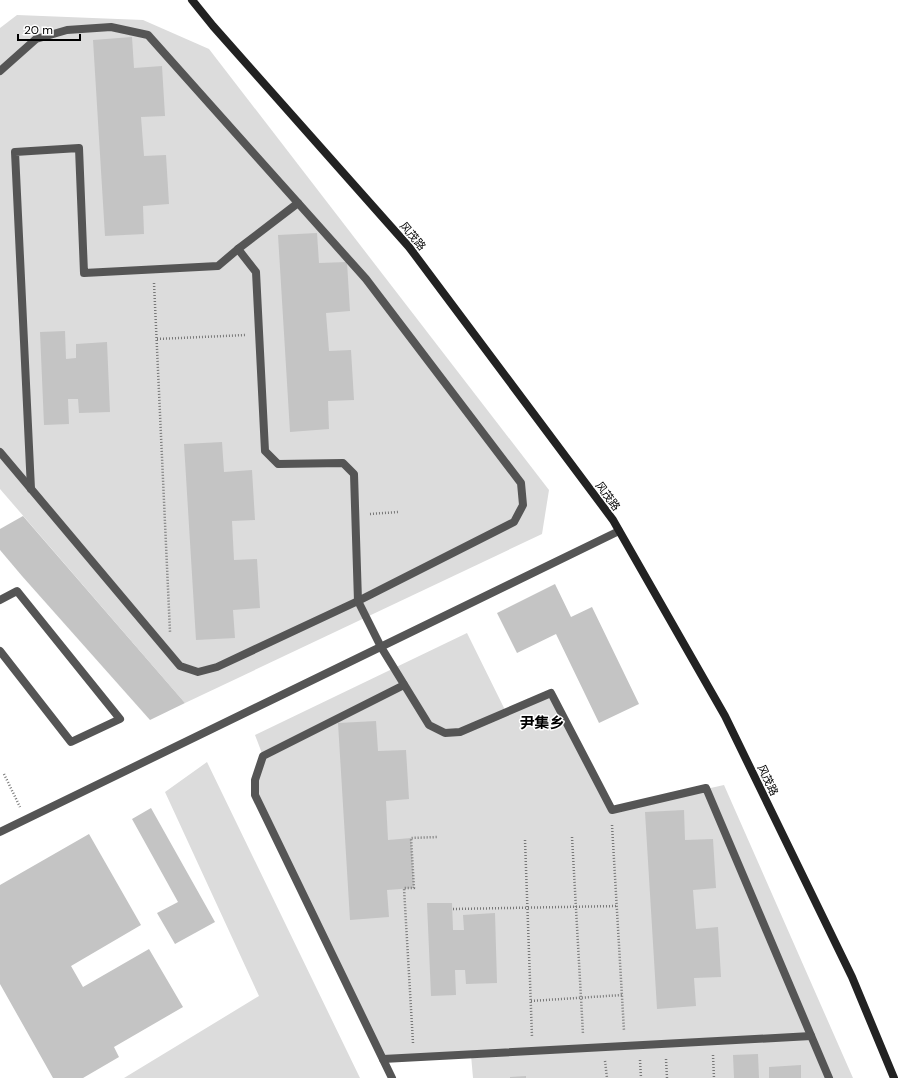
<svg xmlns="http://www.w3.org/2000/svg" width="923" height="1078" font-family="'DM Sans','Noto Sans SC',sans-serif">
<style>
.green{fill:#dcdcdc}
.building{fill:#c4c4c4}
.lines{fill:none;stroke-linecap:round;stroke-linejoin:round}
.path{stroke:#777;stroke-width:2.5;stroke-dasharray:1 2;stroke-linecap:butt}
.lane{stroke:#555;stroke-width:8}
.street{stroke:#555;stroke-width:8}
.secondary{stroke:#222;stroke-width:8}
.labels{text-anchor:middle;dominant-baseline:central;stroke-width:3;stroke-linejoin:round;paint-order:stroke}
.street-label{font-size:11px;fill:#000;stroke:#fff}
.district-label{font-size:15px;font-weight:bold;fill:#000;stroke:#fff}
</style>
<rect width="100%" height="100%" fill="#fff"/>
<g class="green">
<path d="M 17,15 L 143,20 L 209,49 L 549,490 L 542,534 L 185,703 L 0,489 L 0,28 Z"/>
<path d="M 467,633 L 506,712 L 551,693 L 612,810 L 724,785 L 853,1078 L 473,1078 L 471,1055 L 383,1059 L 255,795 L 263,756 L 255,735 Z"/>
<path d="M 207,762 L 360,1078 L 124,1078 L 259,996 L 165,792 Z"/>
</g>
<g class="building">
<path d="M 132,37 L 134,68 L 162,66 L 165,116 L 141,117 L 144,156 L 166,155 L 169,204 L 143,206 L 144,234 L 105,236 L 93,40 Z"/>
<path d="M 317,233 L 319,263 L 347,262 L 350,311 L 326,313 L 329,351 L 351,350 L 354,400 L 328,401 L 329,429 L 290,432 L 278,235 Z"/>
<path d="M 65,331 L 66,359 L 76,358 L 76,344 L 107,342 L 110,412 L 79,413 L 78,399 L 68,399 L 69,424 L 44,425 L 40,332 Z"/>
<path d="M 222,442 L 224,472 L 252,470 L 255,520 L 232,521 L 234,560 L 257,559 L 260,608 L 233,610 L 235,638 L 196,640 L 184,444 Z"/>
<path d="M 23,516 L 185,703 L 150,720 L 22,576 L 0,550 L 0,529 Z"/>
<path d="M 555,584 L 571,617 L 592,607 L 639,704 L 599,723 L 556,634 L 517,653 L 497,613 Z"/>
<path d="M 376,721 L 378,751 L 406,750 L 409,799 L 386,801 L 388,840 L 411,838 L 414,888 L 387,890 L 389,917 L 350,920 L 338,723 Z"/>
<path d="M 151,808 L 215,922 L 175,944 L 157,913 L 178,902 L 132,819 Z"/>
<path d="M 684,810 L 685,840 L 713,839 L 716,888 L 693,890 L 696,929 L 718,927 L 721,977 L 694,978 L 696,1006 L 657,1009 L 645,812 Z"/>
<path d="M 89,834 L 141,925 L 71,966 L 83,987 L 149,949 L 183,1007 L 114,1047 L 119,1057 L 83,1078 L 53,1078 L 0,984 L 0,885 Z"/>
<path d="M 427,903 L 452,903 L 453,930 L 464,930 L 463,915 L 495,913 L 497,983 L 466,984 L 465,970 L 455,970 L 456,995 L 431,996 Z"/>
<path d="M 758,1054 L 759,1078 L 734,1078 L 733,1055 Z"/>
<path d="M 801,1065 L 801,1078 L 769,1078 L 769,1067 Z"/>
<path d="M 526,1076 L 526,1078 L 510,1078 L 510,1077 Z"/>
</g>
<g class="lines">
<g class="path">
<path d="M 154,283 L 170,632"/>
<path d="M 157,339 L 246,335"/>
<path d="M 370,514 L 398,512"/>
<path d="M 4,774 L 20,807"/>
<path d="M 612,825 L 624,1031"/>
<path d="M 572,837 L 583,1034"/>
<path d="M 525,840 L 532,1037"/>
<path d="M 453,909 L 617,906"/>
<path d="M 531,1001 L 622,995"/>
<path d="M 413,1043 L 404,888 L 414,888 L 411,838 L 437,837"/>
<path d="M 713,1055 L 714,1078"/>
<path d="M 666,1059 L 667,1078"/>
<path d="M 640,1060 L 641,1078"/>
<path d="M 605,1061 L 607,1078"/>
</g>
<g class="lane">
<path d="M 0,71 L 36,39 L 67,30 L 111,27 L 148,35 L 366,279 L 521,483 L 523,505 L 514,522 L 358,601 L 217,667 L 198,672 L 180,666 L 0,452"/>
<path d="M 298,203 L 238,249 L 256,272 L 265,451 L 278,464 L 343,463 L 354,474 L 358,601 L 381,647 L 429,725 L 445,733 L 460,732 L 551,693 L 612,810 L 706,788 L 829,1078"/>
<path d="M 31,489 L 15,152 L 79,148 L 84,273 L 218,266 L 238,249"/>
<path d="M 0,600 L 17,591 L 120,719 L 71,742 L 0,651"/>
<path d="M 383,1059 L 811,1036"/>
<path d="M 392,1078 L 255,795 L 255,780 L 263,756 L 404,685"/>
</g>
<path class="street" d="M 0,832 L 619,531"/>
<path class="secondary" d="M 192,0 L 213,26 L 409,247 L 613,520 L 725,716 L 852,977 L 894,1078"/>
</g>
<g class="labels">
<g class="street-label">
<text transform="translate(413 236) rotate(50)">风茂路</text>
<text transform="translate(608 496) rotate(53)">风茂路</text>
<text transform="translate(768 780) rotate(64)">风茂路</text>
</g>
<g class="district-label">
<text x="542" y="723">尹集乡</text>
</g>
</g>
<path d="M18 34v6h62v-6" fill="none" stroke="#000000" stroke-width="2"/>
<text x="24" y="34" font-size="12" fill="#000000" stroke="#ffffff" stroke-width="3" paint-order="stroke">20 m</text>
</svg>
